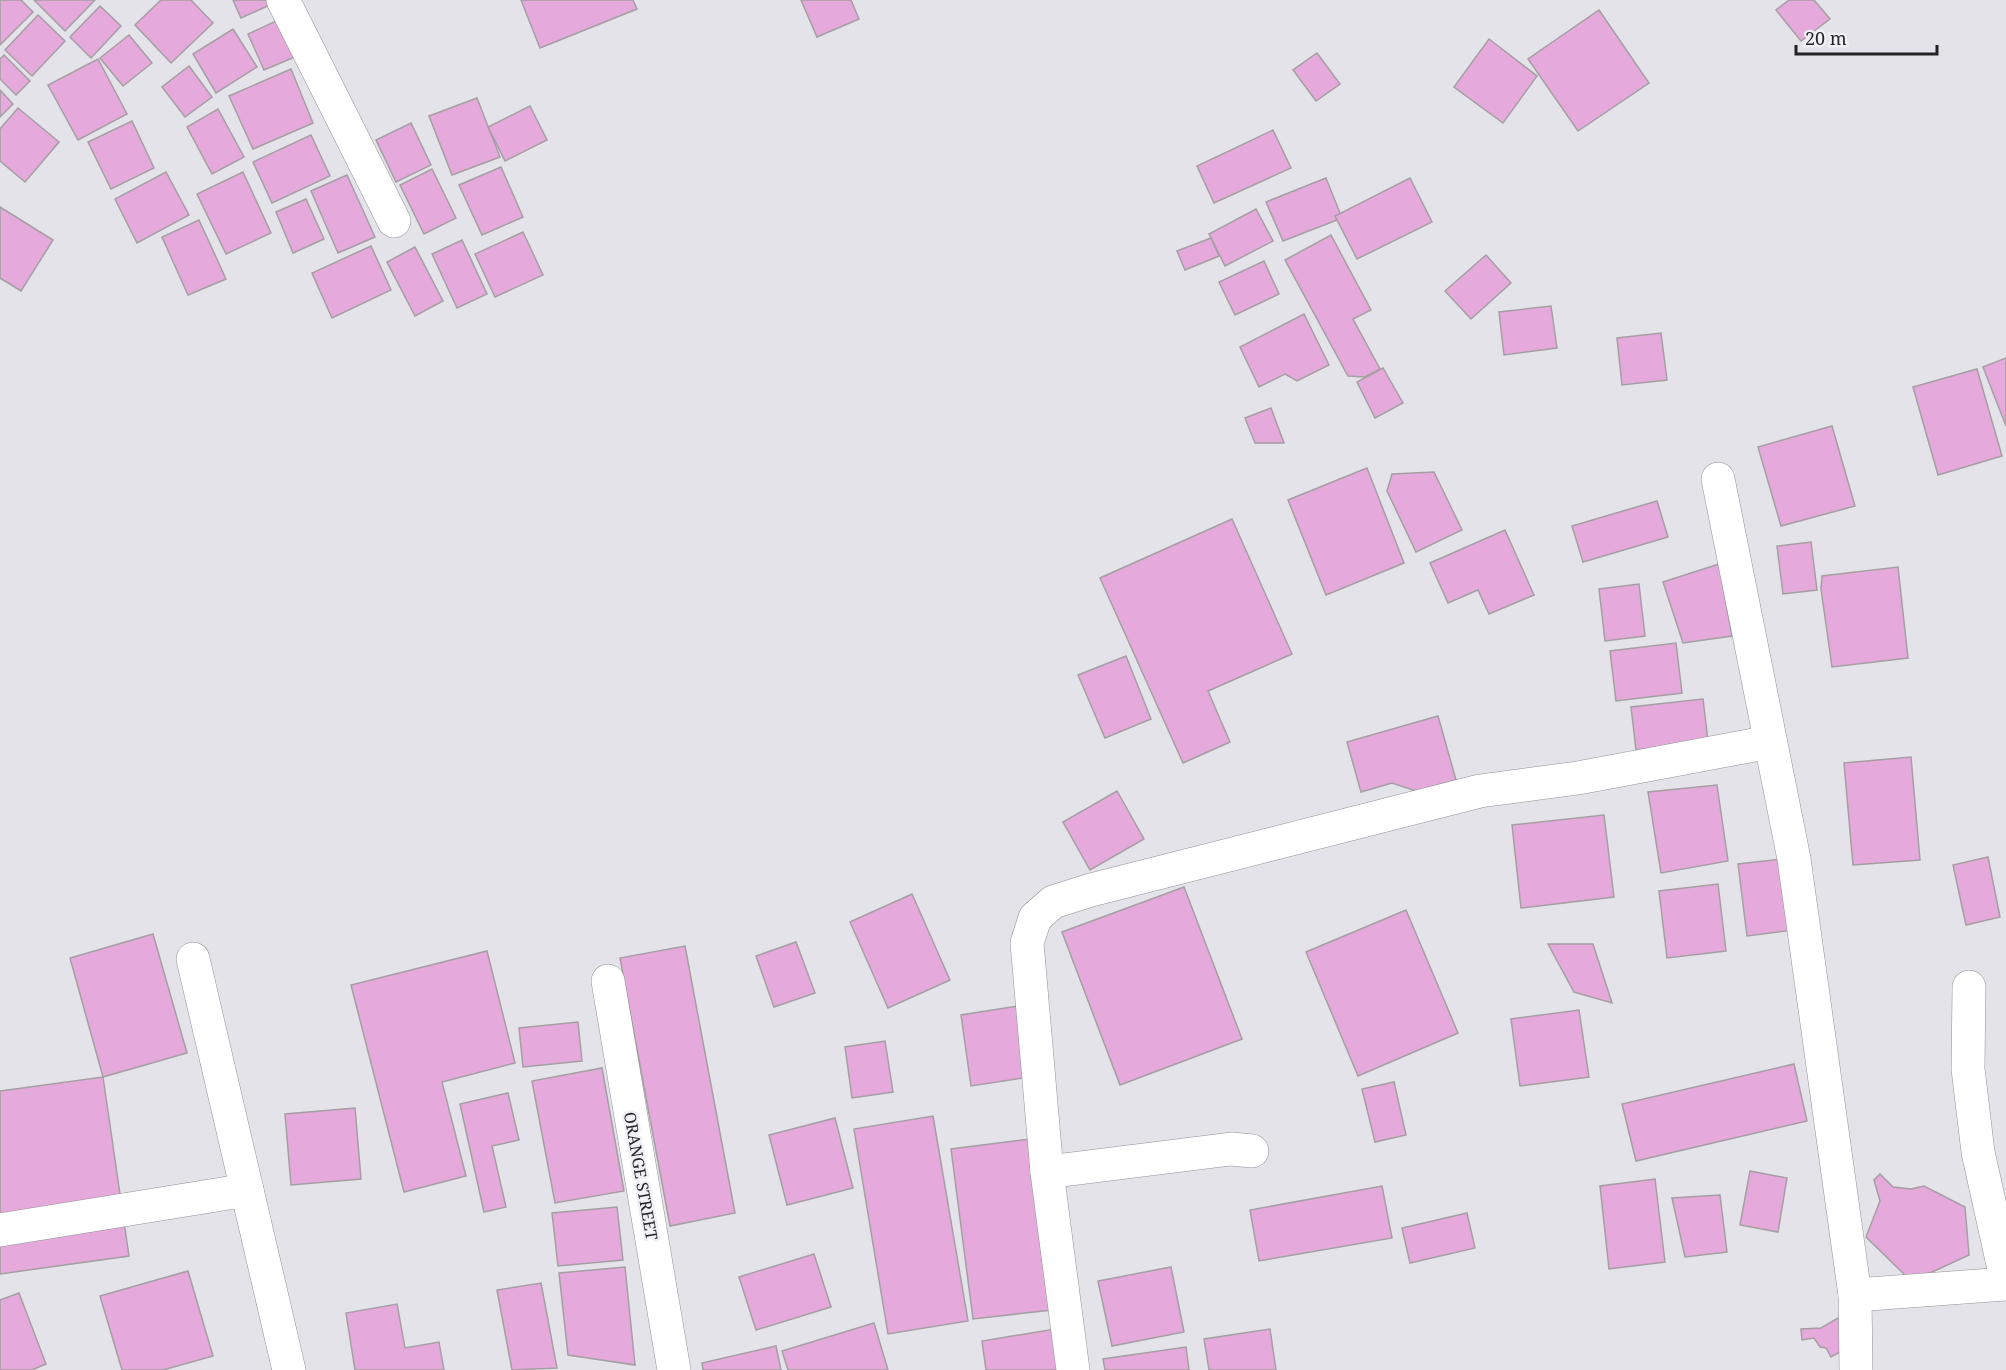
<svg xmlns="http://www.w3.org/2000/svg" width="2006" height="1370" font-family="'Noto Serif',serif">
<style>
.building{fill:#e6a9db;stroke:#a49fa3;stroke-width:1.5}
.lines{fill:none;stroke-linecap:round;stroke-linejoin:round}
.street-casing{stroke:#929297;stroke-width:34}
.street{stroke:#fff;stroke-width:33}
.labels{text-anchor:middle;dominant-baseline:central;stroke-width:5;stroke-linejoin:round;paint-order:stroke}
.street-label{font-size:16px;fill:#232326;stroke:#f0f0f6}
</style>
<rect width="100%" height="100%" fill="#e3e3e9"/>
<g class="building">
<path d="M 0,0 L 21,0 L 33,12 L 0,45 Z"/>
<path d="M 34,0 L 95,0 L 65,31 Z"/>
<path d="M 161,0 L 191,0 L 213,23 L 171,63 L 135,25 Z"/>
<path d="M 233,0 L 271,0 L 272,4 L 241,18 Z"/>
<path d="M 521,0 L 633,0 L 637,9 L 540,48 Z"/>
<path d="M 801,0 L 851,0 L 859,19 L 817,37 Z"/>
<path d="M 1789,0 L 1814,0 L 1830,19 L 1801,41 L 1776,10 Z"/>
<path d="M 100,6 L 121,26 L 91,58 L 70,37 Z"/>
<path d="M 1599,10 L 1649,83 L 1578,131 L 1528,59 Z"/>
<path d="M 38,15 L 65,41 L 32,76 L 5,50 Z"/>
<path d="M 287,16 L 304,53 L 264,70 L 248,34 Z"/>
<path d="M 233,29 L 257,67 L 216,93 L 193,54 Z"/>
<path d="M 129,35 L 152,63 L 123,86 L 100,58 Z"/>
<path d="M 1489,39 L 1537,76 L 1503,123 L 1454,87 Z"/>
<path d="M 1317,53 L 1340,84 L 1316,101 L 1293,70 Z"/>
<path d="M 4,55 L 30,81 L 16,95 L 0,79 L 0,59 Z"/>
<path d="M 98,59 L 127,114 L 78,140 L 48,85 Z"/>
<path d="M 189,66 L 212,97 L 185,117 L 162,87 Z"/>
<path d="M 291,69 L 313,123 L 253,149 L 229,96 Z"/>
<path d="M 0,90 L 13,104 L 0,117 Z"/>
<path d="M 477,98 L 500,157 L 452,175 L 429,116 Z"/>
<path d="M 530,106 L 547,140 L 505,161 L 488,127 Z"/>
<path d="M 18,108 L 59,142 L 25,182 L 0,161 L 0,129 Z"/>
<path d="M 218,109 L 244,157 L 212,174 L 187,127 Z"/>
<path d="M 132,121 L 154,168 L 111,189 L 88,142 Z"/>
<path d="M 411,123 L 431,165 L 396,182 L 376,140 Z"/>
<path d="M 1273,130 L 1291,168 L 1214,203 L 1197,166 Z"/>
<path d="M 311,135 L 330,176 L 272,203 L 253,162 Z"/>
<path d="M 501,167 L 523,217 L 482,235 L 459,185 Z"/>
<path d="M 432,169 L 456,218 L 424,234 L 400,185 Z"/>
<path d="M 166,172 L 189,215 L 137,243 L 115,199 Z"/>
<path d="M 243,172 L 271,233 L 226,254 L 197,194 Z"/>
<path d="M 347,175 L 375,237 L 338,253 L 311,191 Z"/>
<path d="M 1326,178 L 1342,218 L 1283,241 L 1266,202 Z"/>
<path d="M 1410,178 L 1432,222 L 1357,259 L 1335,216 Z"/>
<path d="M 306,199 L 324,239 L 293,253 L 276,212 Z"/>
<path d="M 0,207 L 53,240 L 21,291 L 0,278 Z"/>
<path d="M 1256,209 L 1273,241 L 1225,266 L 1209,234 Z"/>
<path d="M 199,220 L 226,279 L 188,295 L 162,237 Z"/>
<path d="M 523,232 L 543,275 L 495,297 L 475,254 Z"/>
<path d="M 1331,235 L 1371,310 L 1353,319 L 1380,369 L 1365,377 L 1348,376 L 1285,260 Z"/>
<path d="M 1211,238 L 1219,256 L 1185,270 L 1177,251 Z"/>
<path d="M 462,240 L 487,294 L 457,308 L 432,254 Z"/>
<path d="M 371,246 L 391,290 L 332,318 L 312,273 Z"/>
<path d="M 415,247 L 443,301 L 415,316 L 387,262 Z"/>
<path d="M 1486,255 L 1511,283 L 1471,319 L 1445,291 Z"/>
<path d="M 1264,261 L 1279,294 L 1235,315 L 1219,282 Z"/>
<path d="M 1551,306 L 1557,348 L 1504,355 L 1499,312 Z"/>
<path d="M 1304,314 L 1329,365 L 1297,381 L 1285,374 L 1259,387 L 1240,347 Z"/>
<path d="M 1661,333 L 1667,380 L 1622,385 L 1617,338 Z"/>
<path d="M 2006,358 L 2006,426 L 1983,367 Z"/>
<path d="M 1383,368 L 1403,403 L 1375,418 L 1357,382 Z"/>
<path d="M 1977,369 L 2002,456 L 1938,475 L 1913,387 Z"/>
<path d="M 1271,408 L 1284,443 L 1255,443 L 1245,418 Z"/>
<path d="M 1832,426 L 1855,506 L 1781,526 L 1758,447 Z"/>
<path d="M 1367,468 L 1404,563 L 1326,595 L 1288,500 Z"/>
<path d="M 1434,472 L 1462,530 L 1416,552 L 1387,491 L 1392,474 Z"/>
<path d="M 1657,501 L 1668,537 L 1583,562 L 1572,526 Z"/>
<path d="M 1232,519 L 1292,654 L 1208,691 L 1230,742 L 1183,763 L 1100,578 Z"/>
<path d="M 1505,530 L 1534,595 L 1489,614 L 1478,590 L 1448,603 L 1430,563 Z"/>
<path d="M 1811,542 L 1817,590 L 1783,594 L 1777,546 Z"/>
<path d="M 1719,564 L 1732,636 L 1683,643 L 1663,582 Z"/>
<path d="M 1898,567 L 1908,658 L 1832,667 L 1821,589 L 1822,576 Z"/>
<path d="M 1639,584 L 1645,636 L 1605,641 L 1599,589 Z"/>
<path d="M 1676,643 L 1682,693 L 1616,701 L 1610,651 Z"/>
<path d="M 1126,656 L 1151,719 L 1105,738 L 1078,675 Z"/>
<path d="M 1703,699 L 1708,741 L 1636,750 L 1631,707 Z"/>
<path d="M 1438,716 L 1456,780 L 1416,791 L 1392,783 L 1361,792 L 1347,742 Z"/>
<path d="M 1911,757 L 1920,860 L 1853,865 L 1844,763 Z"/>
<path d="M 1717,785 L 1728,861 L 1661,873 L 1648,792 Z"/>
<path d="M 1117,791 L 1144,839 L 1090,870 L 1063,822 Z"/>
<path d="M 1604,815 L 1614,897 L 1521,908 L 1512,825 Z"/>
<path d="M 1988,857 L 2000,917 L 1966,925 L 1953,865 Z"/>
<path d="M 1791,858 L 1800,929 L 1747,936 L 1738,864 Z"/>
<path d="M 1718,884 L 1726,951 L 1667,958 L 1659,891 Z"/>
<path d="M 1184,887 L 1242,1039 L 1120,1085 L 1062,932 Z"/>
<path d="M 912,894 L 950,980 L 888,1008 L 850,922 Z"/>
<path d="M 1406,910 L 1458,1033 L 1358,1076 L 1306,952 Z"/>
<path d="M 153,934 L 187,1053 L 103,1077 L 70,958 Z"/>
<path d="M 796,942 L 815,993 L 774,1007 L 756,956 Z"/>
<path d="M 1548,944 L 1593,944 L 1612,1003 L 1574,992 Z"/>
<path d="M 685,946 L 735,1213 L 670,1226 L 620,958 Z"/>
<path d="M 487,951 L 515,1063 L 442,1082 L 466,1176 L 404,1192 L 351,985 Z"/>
<path d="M 1018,1006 L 1029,1077 L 971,1086 L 961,1015 Z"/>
<path d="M 1579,1010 L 1589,1077 L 1520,1086 L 1511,1019 Z"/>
<path d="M 578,1022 L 582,1061 L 523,1067 L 519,1028 Z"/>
<path d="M 885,1041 L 893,1092 L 852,1098 L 845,1047 Z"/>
<path d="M 1794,1064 L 1807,1121 L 1636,1161 L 1622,1104 Z"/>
<path d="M 602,1068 L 624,1191 L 555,1203 L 532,1081 Z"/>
<path d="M 103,1077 L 129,1256 L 0,1274 L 0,1091 Z"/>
<path d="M 1394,1082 L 1406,1135 L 1375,1142 L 1362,1089 Z"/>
<path d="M 508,1093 L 519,1140 L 492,1146 L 506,1207 L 484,1212 L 460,1104 Z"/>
<path d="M 355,1108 L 361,1179 L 291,1185 L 285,1114 Z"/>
<path d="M 933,1116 L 968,1321 L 888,1334 L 854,1129 Z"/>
<path d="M 835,1118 L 853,1188 L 787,1205 L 769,1135 Z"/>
<path d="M 1030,1139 L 1052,1310 L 973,1319 L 951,1149 Z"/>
<path d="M 1750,1171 L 1787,1178 L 1778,1232 L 1740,1225 Z"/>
<path d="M 1880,1174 L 1893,1187 L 1911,1189 L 1924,1186 L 1965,1207 L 1969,1255 L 1930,1273 L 1907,1277 L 1866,1237 L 1880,1201 L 1874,1180 Z"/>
<path d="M 1655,1179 L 1665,1262 L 1609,1269 L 1600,1186 Z"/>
<path d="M 1382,1186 L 1392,1238 L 1259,1261 L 1250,1210 Z"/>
<path d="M 1720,1195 L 1727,1252 L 1685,1257 L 1672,1198 Z"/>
<path d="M 617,1207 L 623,1260 L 558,1266 L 552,1213 Z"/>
<path d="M 1467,1213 L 1475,1248 L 1410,1263 L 1402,1228 Z"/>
<path d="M 814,1254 L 831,1307 L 756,1330 L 739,1277 Z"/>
<path d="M 625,1267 L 635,1365 L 568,1355 L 559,1273 Z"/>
<path d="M 1171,1267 L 1184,1332 L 1112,1346 L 1098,1281 Z"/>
<path d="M 188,1271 L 213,1356 L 163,1370 L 122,1370 L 100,1296 Z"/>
<path d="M 541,1283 L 557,1368 L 512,1370 L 497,1290 Z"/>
<path d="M 19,1293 L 46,1364 L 32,1370 L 0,1370 L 0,1300 Z"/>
<path d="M 397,1304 L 405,1348 L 439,1342 L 444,1370 L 355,1370 L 346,1313 Z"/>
<path d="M 1838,1318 L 1847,1340 L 1847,1348 L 1831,1357 L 1826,1348 L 1820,1347 L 1814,1338 L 1802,1340 L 1801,1329 L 1821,1328 Z"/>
<path d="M 874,1323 L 888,1370 L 788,1370 L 782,1351 Z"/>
<path d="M 1055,1329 L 1061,1370 L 986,1370 L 982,1341 Z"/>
<path d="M 1270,1329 L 1276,1370 L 1209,1370 L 1204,1339 Z"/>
<path d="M 776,1346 L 781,1370 L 703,1370 L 702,1363 Z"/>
<path d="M 1186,1347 L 1189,1370 L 1105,1370 L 1103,1359 Z"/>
</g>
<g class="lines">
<g class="street-casing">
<g id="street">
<path d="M 283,0 L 394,221"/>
<path d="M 1718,479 L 1794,859 L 1855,1295 L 1856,1370"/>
<path d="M 193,959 L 289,1370"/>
<path d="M 608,981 L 674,1370"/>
<path d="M 1969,987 L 1968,1069 L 1978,1152 L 2006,1278"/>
<path d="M 1047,1172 L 1231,1149 L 1252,1151"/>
<path d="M 0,1230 L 247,1190"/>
<path d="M 1855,1295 L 2006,1284"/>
<path d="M 1073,1370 L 1047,1172 L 1027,943 L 1035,918 L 1053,902 L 1091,890 L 1480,791 L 1578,778 L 1770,742"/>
</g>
</g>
<use href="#street" class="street"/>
</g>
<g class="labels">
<g class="street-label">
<text transform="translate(641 1176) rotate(80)">ORANGE STREET</text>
</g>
</g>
<path d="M1796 45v9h141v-9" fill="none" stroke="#232326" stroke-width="3"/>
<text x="1805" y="45" font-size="18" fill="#232326" stroke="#f0f0f6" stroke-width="4.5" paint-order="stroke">20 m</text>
</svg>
